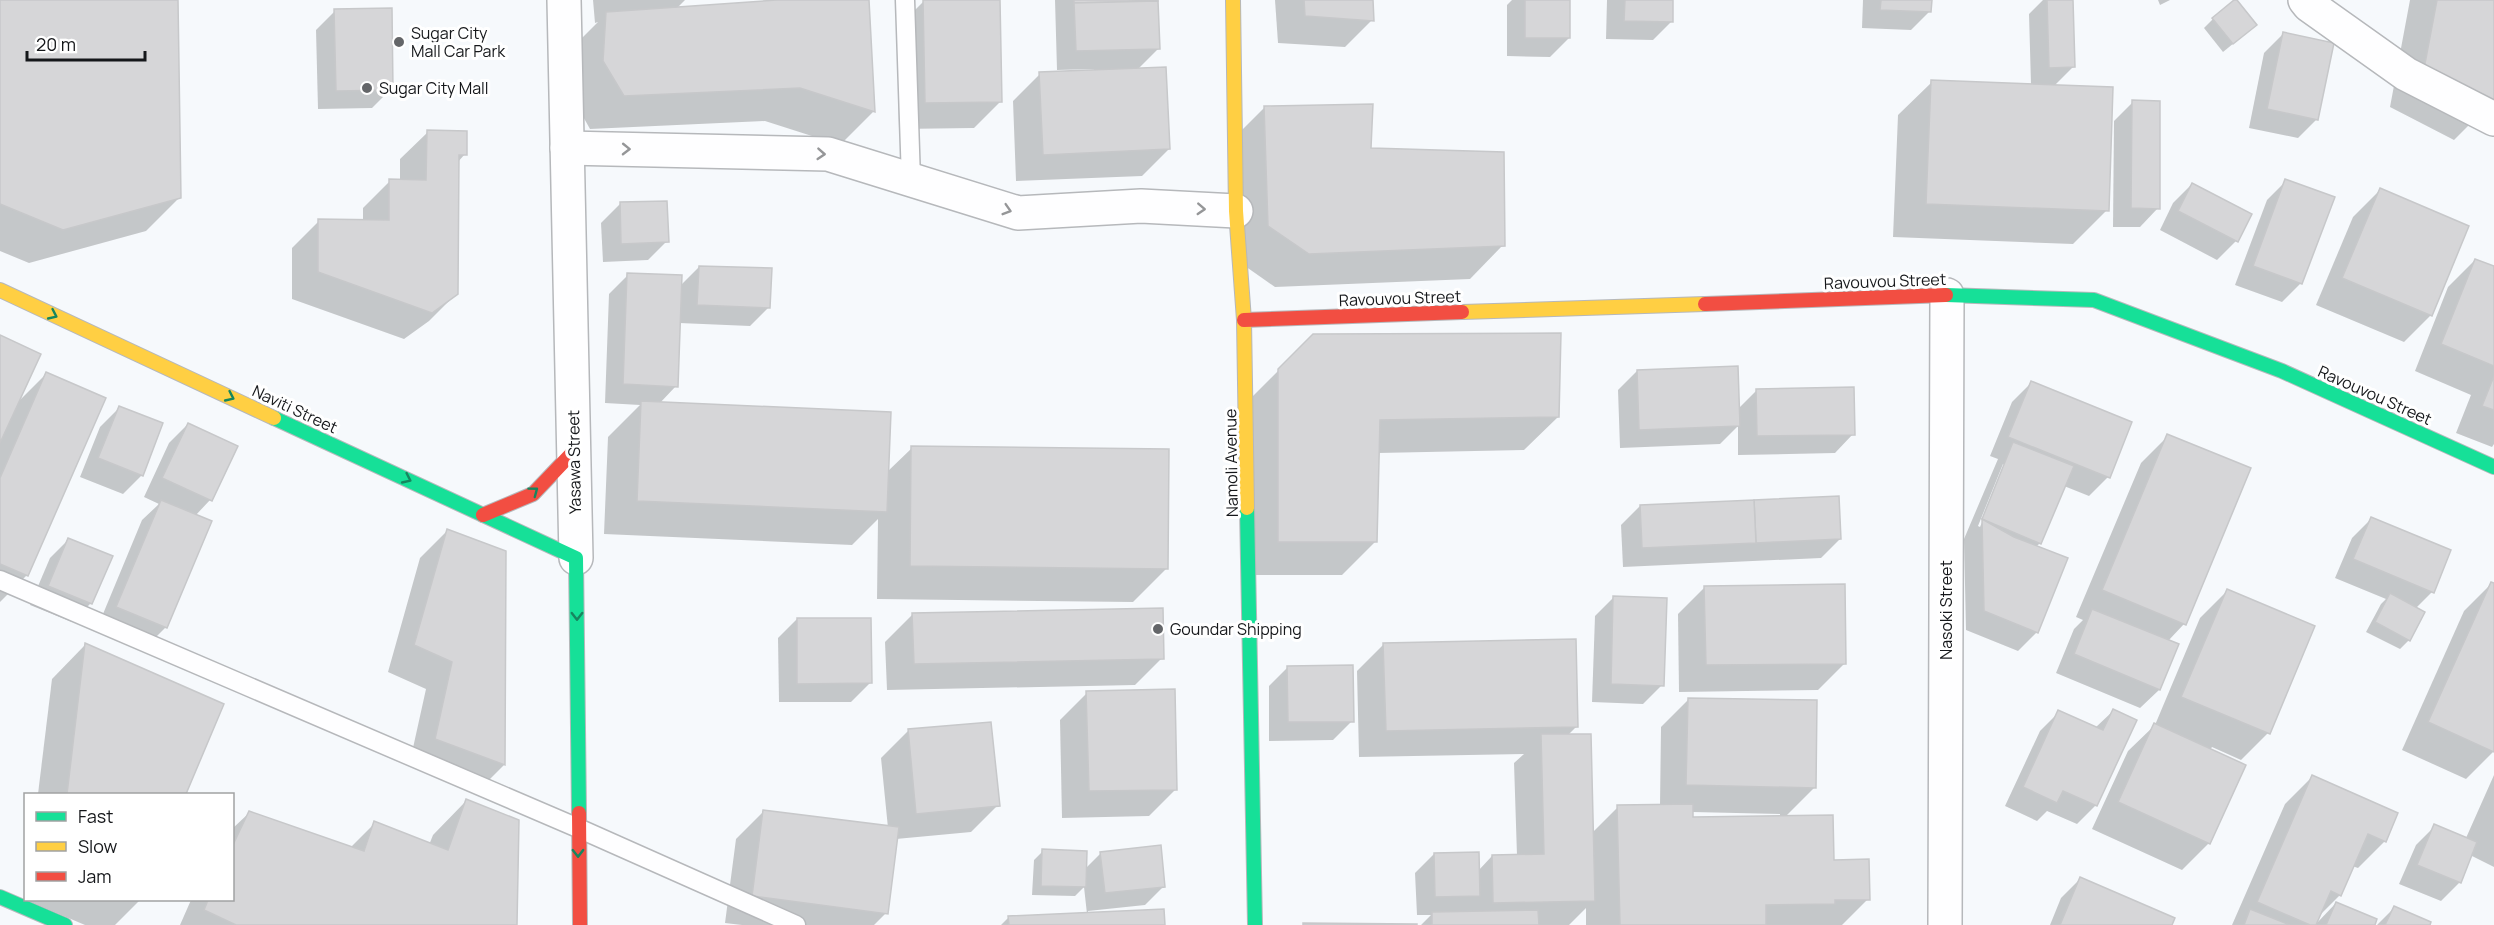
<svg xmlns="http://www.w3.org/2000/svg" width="2494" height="925" font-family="Manrope,sans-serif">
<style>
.shadow{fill:#0003;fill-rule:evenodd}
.building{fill:#d6d6d8;stroke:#c7c8ca;stroke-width:1.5}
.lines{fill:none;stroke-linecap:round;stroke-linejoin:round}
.lane-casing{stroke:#b6b8bb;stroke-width:21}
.street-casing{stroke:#b6b8bb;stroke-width:36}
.fast-casing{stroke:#b6b8bb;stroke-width:16}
.slow-casing{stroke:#b6b8bb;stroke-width:16}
.jam-casing{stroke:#b6b8bb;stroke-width:16}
.lane{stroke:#fefeff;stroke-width:18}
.street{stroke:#fefeff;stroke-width:33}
.fast{stroke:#16e098;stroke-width:14}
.slow{stroke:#ffcf43;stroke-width:14}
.jam{stroke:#f24e42;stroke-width:14}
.oneway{stroke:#959698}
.oneway2{stroke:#16865f}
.poi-dot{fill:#646669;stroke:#fff;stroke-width:2}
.labels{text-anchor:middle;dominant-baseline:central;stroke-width:6;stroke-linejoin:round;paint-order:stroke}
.poi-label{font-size:16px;fill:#15171a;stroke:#fff;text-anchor:start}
.street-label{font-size:16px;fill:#15171a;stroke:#fff}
</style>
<rect width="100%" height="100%" fill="#f6f9fc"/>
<g class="shadow">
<path d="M 0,0 L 176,0 L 180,197 L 146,231 L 29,263 L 0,251 Z"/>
<path d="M 593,0 L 685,0 L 676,9 L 798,0 L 867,0 L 873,112 L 840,145 L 765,121 L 590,129 L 571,95 L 573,47 L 598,22 L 595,23 Z"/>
<path d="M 999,0 L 1001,101 L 974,128 L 899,129 L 897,28 L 924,1 Z"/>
<path d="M 1055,0 L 1157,0 L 1158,49 L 1137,70 L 1169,149 L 1142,176 L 1016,181 L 1013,101 L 1040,74 L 1094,72 L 1094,69 L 1057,70 Z"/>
<path d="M 1275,0 L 1371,0 L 1372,20 L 1345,47 L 1278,43 Z"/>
<path d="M 1512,0 L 1569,0 L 1569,38 L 1550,57 L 1507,56 L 1507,5 Z"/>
<path d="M 1607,0 L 1672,0 L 1672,21 L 1653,40 L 1606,39 Z"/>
<path d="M 1863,0 L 1930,0 L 1930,11 L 1911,30 L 1862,28 Z"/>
<path d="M 2043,0 L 2072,0 L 2074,66 L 2054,86 L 2107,210 L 2073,244 L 1893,237 L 1898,115 L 1932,82 L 2031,85 L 2029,14 Z"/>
<path d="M 2158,0 L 2170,0 L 2160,5 Z"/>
<path d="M 2410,0 L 2494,0 L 2494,126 L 2474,120 L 2454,140 L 2390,107 Z"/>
<path d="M 335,11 L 391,89 L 372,108 L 318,109 L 316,30 Z"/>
<path d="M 2213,19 L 2245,34 L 2223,52 L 2204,28 Z"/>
<path d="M 2283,34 L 2317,119 L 2298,138 L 2249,128 L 2264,53 Z"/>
<path d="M 2133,102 L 2158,208 L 2140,227 L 2113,227 L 2114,121 Z"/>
<path d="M 1264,108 L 1370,150 L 1503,245 L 1470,279 L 1275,287 L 1235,259 L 1231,141 Z"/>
<path d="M 428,132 L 465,154 L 457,163 L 457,293 L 429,321 L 404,339 L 292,299 L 292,248 L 319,221 L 363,221 L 363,208 L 390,181 L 400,181 L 400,159 Z"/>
<path d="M 2286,181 L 2301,283 L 2282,302 L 2235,285 L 2267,200 Z"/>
<path d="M 2192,184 L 2236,241 L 2217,260 L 2160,230 L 2173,203 Z"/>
<path d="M 2380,190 L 2431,315 L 2404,342 L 2316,305 L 2353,217 Z"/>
<path d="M 620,204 L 667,241 L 648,260 L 603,262 L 601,223 Z"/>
<path d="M 2475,260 L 2494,268 L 2494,444 L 2492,447 L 2456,433 L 2471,395 L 2415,371 L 2448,287 Z"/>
<path d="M 699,267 L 769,307 L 750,326 L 679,323 L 676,386 L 659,404 L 887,472 L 912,448 L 1167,568 L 1133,602 L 877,599 L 878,519 L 852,545 L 604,534 L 608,437 L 640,405 L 605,403 L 609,294 L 628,275 L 680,286 Z"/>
<path d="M 0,337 L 17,403 L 46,374 L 27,575 L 0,602 Z"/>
<path d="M 1279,370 L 1558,417 L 1524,450 L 1378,453 L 1376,541 L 1342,575 L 1245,575 L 1245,404 Z"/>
<path d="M 1637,371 L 1738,409 L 1757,390 L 1853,434 L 1835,453 L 1738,455 L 1738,426 L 1720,444 L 1620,448 L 1618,390 Z"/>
<path d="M 2031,383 L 2108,477 L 2089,496 L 2064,486 L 2040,543 L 2036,547 L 2037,632 L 2018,651 L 1966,630 L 1964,539 L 1998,459 L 1990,456 L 2012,402 ZM 2003,464 L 2006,464 L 1980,527 L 1978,526 Z"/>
<path d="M 119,408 L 142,475 L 123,494 L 80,477 L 100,427 Z"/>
<path d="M 188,424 L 236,446 L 210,500 L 195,516 L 166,627 L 147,646 L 98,626 L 142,520 L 159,504 L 144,497 L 169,443 Z"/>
<path d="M 2168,436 L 2184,624 L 2168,641 L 2159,690 L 2140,708 L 2056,673 L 2074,629 L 2083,620 L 2076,617 L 2141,463 Z"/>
<path d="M 1640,506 L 1840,539 L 1821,558 L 1623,567 L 1621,525 Z"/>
<path d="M 2371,519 L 2432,592 L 2416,608 L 2409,640 L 2400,649 L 2366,632 L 2381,604 L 2386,599 L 2335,578 L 2352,538 Z"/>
<path d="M 447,531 L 505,552 L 504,765 L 477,792 L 409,766 L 426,689 L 388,672 L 420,558 Z"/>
<path d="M 69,539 L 91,603 L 72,622 L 30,605 L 50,558 Z"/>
<path d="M 2491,584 L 2494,585 L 2494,751 L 2466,779 L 2402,750 L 2464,611 Z"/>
<path d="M 1705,587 L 1845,663 L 1818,690 L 1679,692 L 1678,614 Z"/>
<path d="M 2227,591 L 2268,733 L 2241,760 L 2212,747 L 2210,750 L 2244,765 L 2209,843 L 2182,870 L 2092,829 L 2128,751 L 2155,725 L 2200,618 Z"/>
<path d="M 1614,597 L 1662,685 L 1643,704 L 1592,702 L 1595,616 Z"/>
<path d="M 912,615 L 1162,658 L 1135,685 L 887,690 L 885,642 Z"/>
<path d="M 797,619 L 870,683 L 851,702 L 779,702 L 778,638 Z"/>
<path d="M 1384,644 L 1577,726 L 1567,736 L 1592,833 L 1618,807 L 1660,806 L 1661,727 L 1688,700 L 1815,787 L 1785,817 L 1833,861 L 1868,899 L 1842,925 L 1586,925 L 1586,908 L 1569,925 L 1421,925 L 1431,915 L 1417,915 L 1415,873 L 1434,854 L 1478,871 L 1492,856 L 1517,856 L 1514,763 L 1524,754 L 1359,757 L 1357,671 ZM 1692,812 L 1780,814 L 1780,817 L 1692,818 Z"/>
<path d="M 85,645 L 222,705 L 184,794 L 38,794 L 52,679 Z"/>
<path d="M 1288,667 L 1352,721 L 1333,740 L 1269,741 L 1269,686 Z"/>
<path d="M 1087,693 L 1176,789 L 1149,816 L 1062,818 L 1060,720 Z"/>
<path d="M 2113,711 L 2096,805 L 2077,824 L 2047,811 L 2037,821 L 2005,806 L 2040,731 L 2059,712 L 2095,728 Z"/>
<path d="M 908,731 L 998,805 L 971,832 L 896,839 L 886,913 L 874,925 L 742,925 L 725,923 L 736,839 L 763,812 L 888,828 L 881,758 Z"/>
<path d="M 2494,775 L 2494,867 L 2470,855 L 2460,882 L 2441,901 L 2399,884 L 2416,845 L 2435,826 L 2466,838 Z"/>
<path d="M 2312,777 L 2385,841 L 2358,868 L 2352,866 L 2340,895 L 2318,917 L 2314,925 L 2232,925 L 2285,804 Z"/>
<path d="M 466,801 L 515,925 L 180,925 L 191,900 L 232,900 L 232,829 L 250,812 L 350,848 L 375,823 L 429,845 L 433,835 Z"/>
<path d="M 1043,851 L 1085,869 L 1101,853 L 1164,886 L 1145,905 L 1088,911 L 1088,914 L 1163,925 L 1001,925 L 1009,917 L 1087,914 L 1084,887 L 1075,896 L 1032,895 L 1034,860 Z"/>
<path d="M 2080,879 L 2170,925 L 2050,925 L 2061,898 Z"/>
<path d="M 26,900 L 140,900 L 115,925 L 85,925 Z"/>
<path d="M 2336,903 L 2373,925 L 2315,925 Z"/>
<path d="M 2394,908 L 2428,925 L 2377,925 Z"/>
</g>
<g class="building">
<path d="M 0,0 L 178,0 L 181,198 L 63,230 L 0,204 Z"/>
<path d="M 777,0 L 869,0 L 875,112 L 800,88 L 624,96 L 603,61 L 606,12 Z"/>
<path d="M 923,0 L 1000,0 L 1002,102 L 925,103 Z"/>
<path d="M 1074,0 L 1158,0 L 1158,1 L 1074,3 Z"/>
<path d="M 1304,0 L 1373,0 L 1374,21 L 1305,16 Z"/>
<rect x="1525" y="0" width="45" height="38"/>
<path d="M 1625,0 L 1673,0 L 1673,22 L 1624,21 Z"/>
<path d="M 1881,0 L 1932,0 L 1931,12 L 1880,10 Z"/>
<path d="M 2047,0 L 2073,0 L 2075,67 L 2049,68 Z"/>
<path d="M 2234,0 L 2237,0 L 2257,25 L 2233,44 L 2212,18 Z"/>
<path d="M 2437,0 L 2494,0 L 2494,100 L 2489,107 L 2423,74 Z"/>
<path d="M 1158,1 L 1160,49 L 1076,51 L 1074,3 Z"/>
<path d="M 392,8 L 393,90 L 336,91 L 334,9 Z"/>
<path d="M 2283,32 L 2334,43 L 2318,120 L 2267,109 Z"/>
<path d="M 1166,67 L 1170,149 L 1043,155 L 1039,72 Z"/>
<path d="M 1931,80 L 2113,87 L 2109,211 L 1926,204 Z"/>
<path d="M 2132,100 L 2160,101 L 2160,209 L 2131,208 Z"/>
<path d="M 1373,104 L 1371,148 L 1504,152 L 1505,246 L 1309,254 L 1268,226 L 1264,106 Z"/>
<path d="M 427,130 L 467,131 L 467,155 L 459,155 L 458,294 L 432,313 L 318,272 L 318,219 L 389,220 L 389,179 L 426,180 Z"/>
<path d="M 2285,179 L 2335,197 L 2302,284 L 2253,266 Z"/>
<path d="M 2192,183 L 2252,214 L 2238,242 L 2178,211 Z"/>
<path d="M 2380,188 L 2469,226 L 2432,316 L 2342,278 Z"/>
<path d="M 667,201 L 669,242 L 621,244 L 620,202 Z"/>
<path d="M 2475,259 L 2494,266 L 2494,366 L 2441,344 Z"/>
<path d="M 699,266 L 772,268 L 770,308 L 697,305 Z"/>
<path d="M 627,273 L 682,275 L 678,387 L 623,384 Z"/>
<path d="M 1561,333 L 1559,417 L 1380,420 L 1377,542 L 1278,542 L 1278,369 L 1313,334 Z"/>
<path d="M 0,335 L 41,354 L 0,443 Z"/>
<path d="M 1738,366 L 1740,426 L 1639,430 L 1637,370 Z"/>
<path d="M 46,372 L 106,398 L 28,576 L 0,564 L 0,478 Z"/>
<path d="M 2494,376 L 2494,410 L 2482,406 Z"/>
<path d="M 2031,381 L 2132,422 L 2110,478 L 2008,437 Z"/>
<path d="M 1854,387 L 1855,435 L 1757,436 L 1756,389 Z"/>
<path d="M 641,401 L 891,412 L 887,512 L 637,501 Z"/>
<path d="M 119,406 L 163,423 L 143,476 L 98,458 Z"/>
<path d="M 188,423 L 238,446 L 212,501 L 162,478 Z"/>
<path d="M 2167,434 L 2251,468 L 2186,625 L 2102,590 Z"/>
<path d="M 2013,442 L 2074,466 L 2041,544 L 1982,519 Z"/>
<path d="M 911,446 L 1169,449 L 1168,569 L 910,566 Z"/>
<path d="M 1839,496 L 1841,539 L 1756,543 L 1754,500 Z"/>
<path d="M 161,500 L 212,521 L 167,628 L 116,607 Z"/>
<path d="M 1754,500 L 1756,543 L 1642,548 L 1640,505 Z"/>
<path d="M 2371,517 L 2451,550 L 2434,593 L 2353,559 Z"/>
<path d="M 1982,519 L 2014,537 L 2068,558 L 2038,633 L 1984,611 Z"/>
<path d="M 447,529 L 506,551 L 505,765 L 435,739 L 452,662 L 414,645 Z"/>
<path d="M 68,538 L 113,556 L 92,604 L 48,586 Z"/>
<path d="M 2491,582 L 2494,583 L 2494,752 L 2428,722 Z"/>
<path d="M 1845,584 L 1846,664 L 1706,665 L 1704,586 Z"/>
<path d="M 2227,589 L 2315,626 L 2270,734 L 2181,697 Z"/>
<path d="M 2390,593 L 2425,612 L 2410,641 L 2375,622 Z"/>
<path d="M 1613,596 L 1667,598 L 1664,686 L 1611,684 Z"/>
<path d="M 1163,608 L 1164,659 L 914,664 L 912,613 Z"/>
<path d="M 2092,609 L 2179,644 L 2160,690 L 2074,654 Z"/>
<path d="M 797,618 L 871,618 L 872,683 L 797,684 Z"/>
<path d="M 1576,639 L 1578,727 L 1386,731 L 1383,643 Z"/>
<path d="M 85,643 L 224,704 L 186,794 L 67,794 Z"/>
<path d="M 1353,665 L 1354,722 L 1288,722 L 1287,666 Z"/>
<path d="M 1175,689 L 1177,790 L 1089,791 L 1086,691 Z"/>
<path d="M 1688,698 L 1817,700 L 1816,788 L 1686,785 Z"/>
<path d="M 2113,709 L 2137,720 L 2097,806 L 2063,791 L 2057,803 L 2023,787 L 2058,710 L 2103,730 Z"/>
<path d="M 991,722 L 1000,806 L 916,814 L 908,729 Z"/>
<path d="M 2154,723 L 2246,765 L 2210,844 L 2118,802 Z"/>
<path d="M 1541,734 L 1591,734 L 1595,901 L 1493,903 L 1492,855 L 1544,854 Z"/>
<path d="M 2312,775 L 2398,813 L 2386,842 L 2368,834 L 2341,896 L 2331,891 L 2316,925 L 2310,925 L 2257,902 Z"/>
<path d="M 466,799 L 519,820 L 517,925 L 236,925 L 204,910 L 208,900 L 232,900 L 232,847 L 249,811 L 364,851 L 374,821 L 448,850 Z"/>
<path d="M 1693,804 L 1693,817 L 1833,815 L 1834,860 L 1869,859 L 1870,900 L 1835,900 L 1835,904 L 1766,905 L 1766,925 L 1620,925 L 1617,805 Z"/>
<path d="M 763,810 L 899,827 L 888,914 L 752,896 Z"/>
<path d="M 2434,824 L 2477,842 L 2461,883 L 2417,865 Z"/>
<path d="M 1161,845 L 1165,887 L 1105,893 L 1100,852 Z"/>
<path d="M 1042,849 L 1087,851 L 1086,887 L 1041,886 Z"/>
<path d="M 1479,852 L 1480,896 L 1435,897 L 1434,853 Z"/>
<path d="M 2080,877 L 2175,918 L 2172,925 L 2060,925 Z"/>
<path d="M 2336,902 L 2377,919 L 2375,925 L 2326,925 Z"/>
<path d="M 2394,906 L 2431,922 L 2430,925 L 2385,925 Z"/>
<path d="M 1164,909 L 1165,925 L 1009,925 L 1008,916 Z"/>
<path d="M 2250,909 L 2290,925 L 2244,925 Z"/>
<path d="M 1538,910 L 1539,925 L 1432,925 L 1432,912 Z"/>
<path d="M 1303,923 L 1417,924 L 1417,925 L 1303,925 Z"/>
</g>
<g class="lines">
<g class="lane-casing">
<g id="lane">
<path d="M 905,0 L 911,180"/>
<path d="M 0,580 L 578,828 L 796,925"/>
</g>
</g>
<g class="street-casing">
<g id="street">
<path d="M 564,0 L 576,558"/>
<path d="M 2305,0 L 2309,5 L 2406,74 L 2494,119"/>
<path d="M 567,148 L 828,154 L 1018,213 L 1141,206 L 1236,211"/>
<path d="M 1945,925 L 1947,295"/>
</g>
</g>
<g class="fast-casing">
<g id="fast">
<path d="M 1946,295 L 2094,300 L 2282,371 L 2494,467"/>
<path d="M 274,418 L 576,558 L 579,813"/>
<path d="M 1247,508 L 1255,925"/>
<path d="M 0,897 L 65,925"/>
</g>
</g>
<g class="slow-casing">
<g id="slow">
<path d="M 1233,0 L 1236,211 L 1244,320 L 1247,508"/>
<path d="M 0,290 L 274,418"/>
<path d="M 1462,312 L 1705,304"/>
</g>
</g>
<g class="jam-casing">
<g id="jam">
<path d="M 1705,304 L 1946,295"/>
<path d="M 1244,320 L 1462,312"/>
<path d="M 483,515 L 533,494 L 574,451"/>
<path d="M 579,813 L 580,925"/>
</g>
</g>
<use href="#lane" class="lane"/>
<use href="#street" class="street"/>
<use href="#fast" class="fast"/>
<use href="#slow" class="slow"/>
<use href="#jam" class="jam"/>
</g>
<defs><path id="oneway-chevron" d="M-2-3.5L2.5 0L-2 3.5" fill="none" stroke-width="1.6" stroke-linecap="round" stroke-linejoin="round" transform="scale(1.5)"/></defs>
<g class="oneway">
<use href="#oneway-chevron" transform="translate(626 149) rotate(1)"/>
<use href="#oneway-chevron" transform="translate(821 154) rotate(4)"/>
<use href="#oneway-chevron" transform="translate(1201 209) rotate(3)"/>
<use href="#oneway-chevron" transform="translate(1007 210) rotate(17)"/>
</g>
<g class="oneway2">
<use href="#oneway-chevron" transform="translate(53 315) rotate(25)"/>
<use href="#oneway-chevron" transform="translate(230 397) rotate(25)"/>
<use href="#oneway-chevron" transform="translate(407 479) rotate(25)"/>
<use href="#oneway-chevron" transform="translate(534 491) rotate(-37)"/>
<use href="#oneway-chevron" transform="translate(577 616) rotate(90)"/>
<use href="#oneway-chevron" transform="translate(578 853) rotate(89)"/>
</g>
<g class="poi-dot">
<circle cx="399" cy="42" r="6"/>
<circle cx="367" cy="88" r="6"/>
<circle cx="1158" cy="629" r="6"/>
</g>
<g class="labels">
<g class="poi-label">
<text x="411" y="33">Sugar City<tspan x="411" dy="18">Mall Car Park</tspan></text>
<text x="379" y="88">Sugar City Mall</text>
<text x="1170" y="629">Goundar Shipping</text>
</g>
<g class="street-label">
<text transform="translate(1885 281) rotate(-2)">Ravouvou Street</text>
<text transform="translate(1400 298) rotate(-2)">Ravouvou Street</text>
<text transform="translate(2375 395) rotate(24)">Ravouvou Street</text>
<text transform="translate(295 409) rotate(25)">Naviti Street</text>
<text transform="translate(574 462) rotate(-91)">Yasawa Street</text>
<text transform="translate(1231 463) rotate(-91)">Namoli Avenue</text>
<text transform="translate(1946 610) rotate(-90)">Nasoki Street</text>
</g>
</g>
<rect x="24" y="793" width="210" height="108" fill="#ffffff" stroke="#a1a2a3" stroke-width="1.5"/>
<rect x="36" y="812" width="30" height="9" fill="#16e098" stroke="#a1a2a3" stroke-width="1.5"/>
<text x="78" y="823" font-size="18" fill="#15171a">Fast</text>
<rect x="36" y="842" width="30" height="9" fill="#ffcf43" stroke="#a1a2a3" stroke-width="1.5"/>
<text x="78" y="853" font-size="18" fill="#15171a">Slow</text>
<rect x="36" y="872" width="30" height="9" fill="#f24e42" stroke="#a1a2a3" stroke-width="1.5"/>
<text x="78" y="883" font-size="18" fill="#15171a">Jam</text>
<path d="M27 51v9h118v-9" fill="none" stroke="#15171a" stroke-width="3"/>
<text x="36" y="51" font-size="18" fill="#15171a" stroke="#ffffff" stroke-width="4.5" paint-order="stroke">20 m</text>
</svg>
